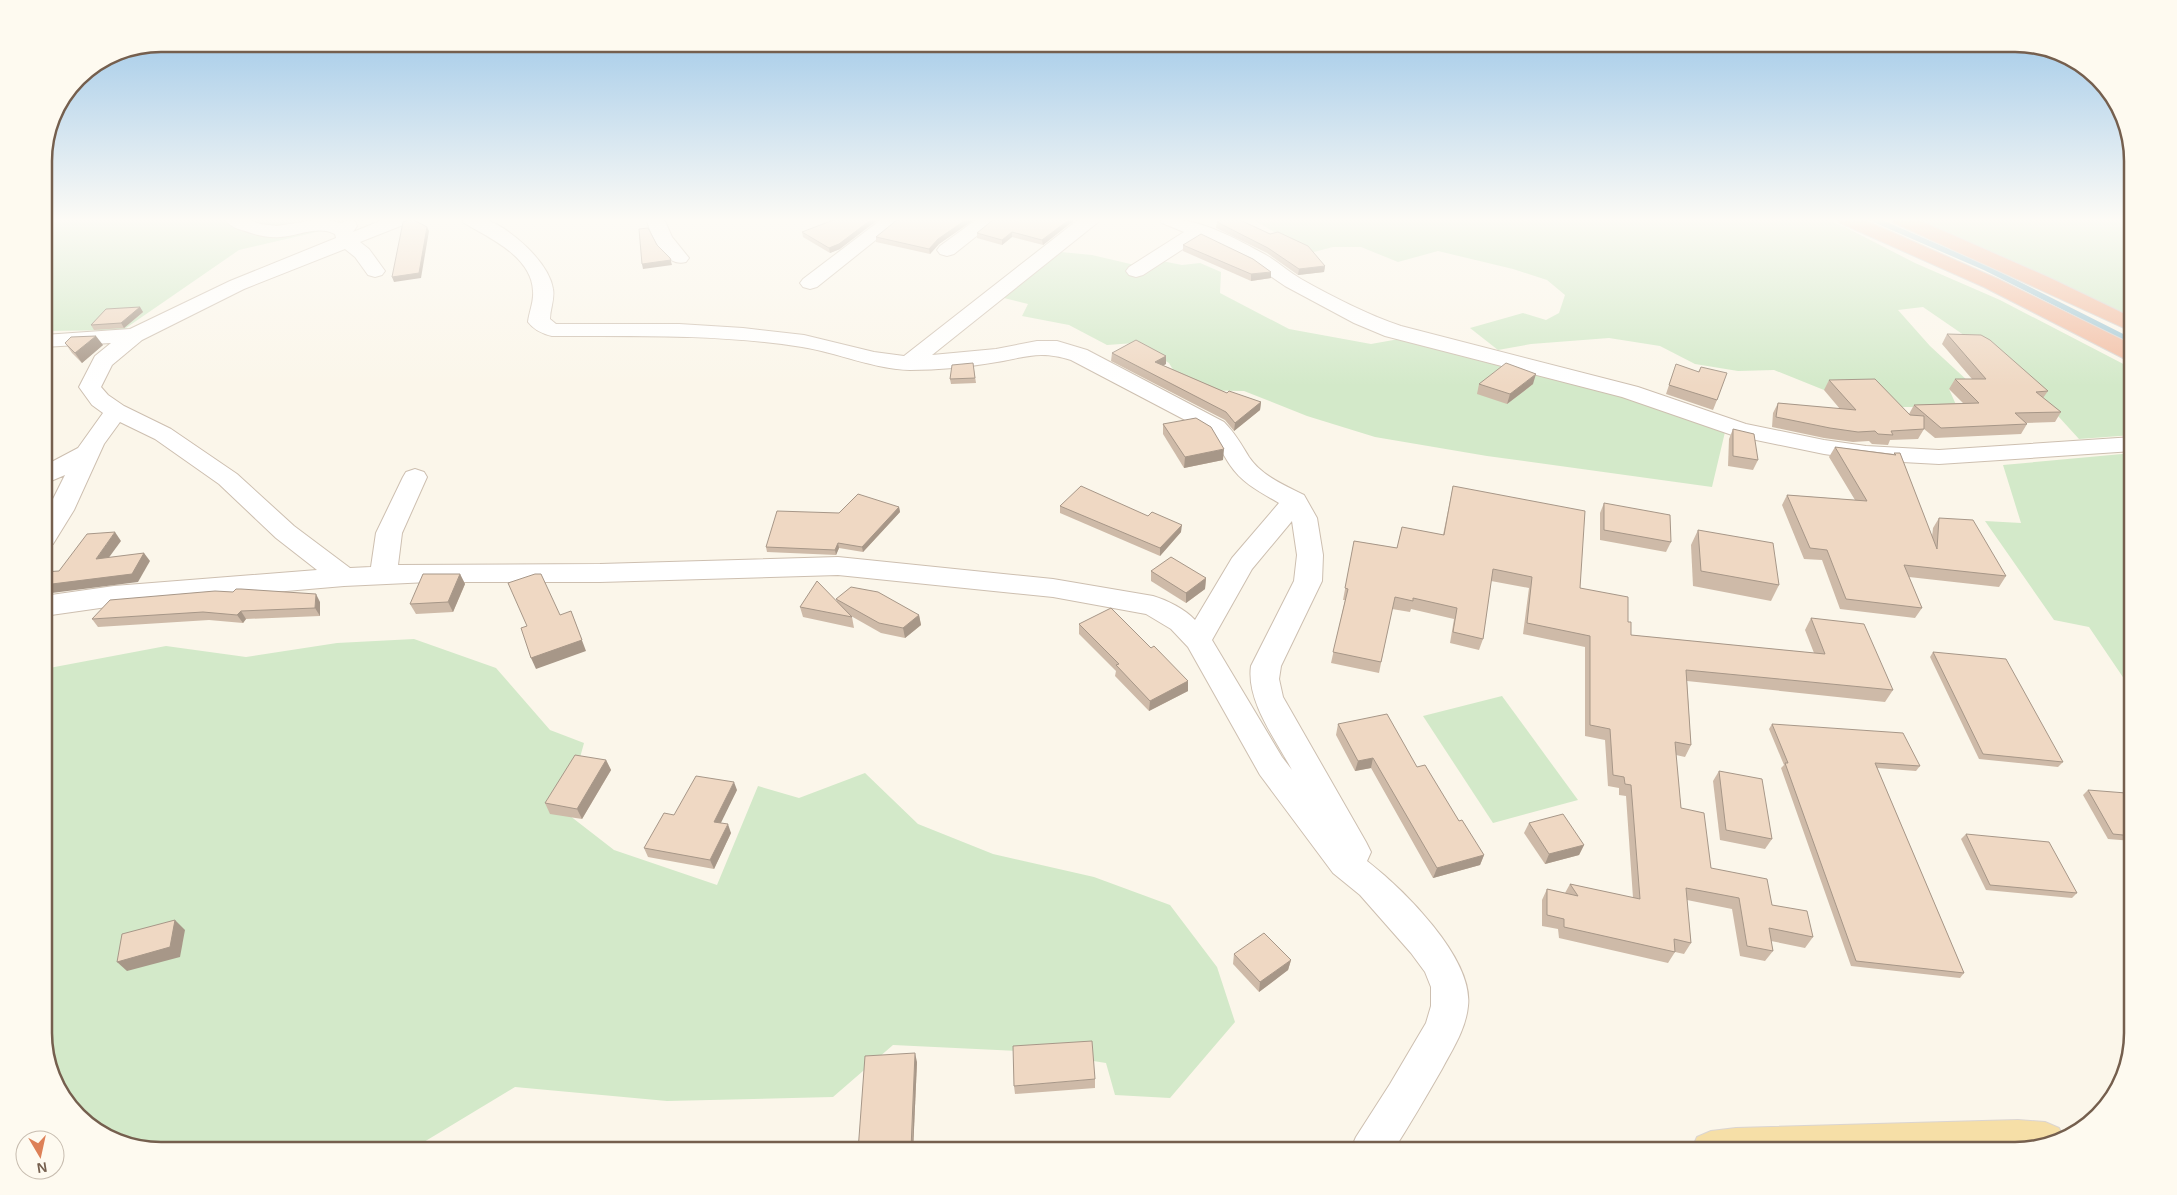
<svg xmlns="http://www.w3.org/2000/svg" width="2177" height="1195" font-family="Helvetica,sans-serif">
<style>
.green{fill:#d3e9c9}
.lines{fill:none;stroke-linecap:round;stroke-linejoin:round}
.stream{stroke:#a6cad6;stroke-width:5.5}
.minor-casing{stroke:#cdbfb0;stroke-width:2}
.major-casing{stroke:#dbd5d1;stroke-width:2}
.highway-casing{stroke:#dbd5d1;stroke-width:2}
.minor{fill:#fff;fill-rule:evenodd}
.major{fill:#f6dfa7;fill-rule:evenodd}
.highway{fill:#f2bfa5;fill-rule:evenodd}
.wall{fill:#cebaa8}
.shaded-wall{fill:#a79788}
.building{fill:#efd8c3;stroke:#a79788}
.rim{fill:none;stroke:#755f4e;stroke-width:2.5}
</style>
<rect width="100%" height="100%" fill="#fbf6ea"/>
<g class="green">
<path d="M 44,219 L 372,219 L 239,250 L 123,330 L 44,331 Z"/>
<path d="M 1252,219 L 1824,219 L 1845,227 L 1915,263 L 2000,300 L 2133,369 L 2133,435 L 2079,439 L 2028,383 L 1990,353 L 1923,307 L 1898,310 L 1930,346 L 1969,382 L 1949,389 L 1957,407 L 1898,407 L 1870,389 L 1824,390 L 1774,370 L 1738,371 L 1695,364 L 1660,346 L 1609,338 L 1531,344 L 1498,350 L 1470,328 L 1523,313 L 1546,320 L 1559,313 L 1565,295 L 1547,280 L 1513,269 L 1438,251 L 1398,262 L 1361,247 L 1333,247 L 1310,253 Z"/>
<path d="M 1904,219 L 2133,219 L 2133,328 Z"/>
<path d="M 1061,252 L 1092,255 L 1139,266 L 1152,259 L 1182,265 L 1200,263 L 1221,272 L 1220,293 L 1289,329 L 1371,344 L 1399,339 L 1549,377 L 1657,407 L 1725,432 L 1712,487 L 1487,456 L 1375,437 L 1307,416 L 1244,391 L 1185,390 L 1169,363 L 1135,343 L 1107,345 L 1069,325 L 1022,316 L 1028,304 L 1004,298 Z"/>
<path d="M 2133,453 L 2133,692 L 2089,627 L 2054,620 L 1985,521 L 2021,523 L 2003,465 Z"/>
<path d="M 414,639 L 496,668 L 550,730 L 584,743 L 565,812 L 614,850 L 717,885 L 758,786 L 799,798 L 865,773 L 918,824 L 993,854 L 1094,877 L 1170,905 L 1217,967 L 1235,1022 L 1170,1098 L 1115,1095 L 1106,1063 L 1036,1052 L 893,1045 L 833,1097 L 667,1101 L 515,1087 L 409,1151 L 162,1151 L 109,1139 L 63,1099 L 44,1041 L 44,669 L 166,646 L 246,657 L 337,643 Z"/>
<path d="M 1502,696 L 1578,800 L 1493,823 L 1423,716 Z"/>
</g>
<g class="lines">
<path class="stream" d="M 1873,219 L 1986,268 L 2133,342"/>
<g class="minor-casing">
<g id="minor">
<path d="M 225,219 L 247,219 L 260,224 L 277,226 L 321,219 L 341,223 L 348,220 L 355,222 L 357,226 L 353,232 L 385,219 L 410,219 L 408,223 L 360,242 L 369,249 L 385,271 L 382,275 L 375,277 L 368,275 L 355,257 L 345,249 L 244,289 L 142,340 L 112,365 L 101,387 L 108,395 L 124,406 L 171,429 L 237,474 L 294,526 L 350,568 L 371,567 L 376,533 L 403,477 L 406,472 L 415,469 L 424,472 L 427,477 L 402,533 L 398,565 L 600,564 L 838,557 L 1053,579 L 1153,596 C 1167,600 1185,609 1195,620 L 1232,558 L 1279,503 C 1260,492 1242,483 1230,465 C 1222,453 1218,442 1208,432 L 1071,360 C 1040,350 1027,357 997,362 C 969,367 938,370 910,370 C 873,369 839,353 802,347 C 720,334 635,336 552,336 C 543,334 534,330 528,322 C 529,312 534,302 533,291 C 532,257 490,238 464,223 L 462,219 C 468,218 479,217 485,219 C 510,228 549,262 553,289 C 555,299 550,309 550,319 L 556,324 L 679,324 L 743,328 L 804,335 L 874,352 L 904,356 L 1079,219 L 1099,219 L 1097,223 L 932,355 L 996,349 L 1037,341 L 1057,341 L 1087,350 L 1224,422 C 1235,433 1241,444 1249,457 C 1262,476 1284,485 1304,495 L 1317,518 L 1323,555 L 1322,581 L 1281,666 L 1279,679 L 1283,697 L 1366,842 L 1371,852 L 1367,861 C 1402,888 1474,958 1468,1006 C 1466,1029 1452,1050 1442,1069 C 1426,1097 1410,1124 1393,1151 L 1350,1151 L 1356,1137 L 1390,1084 L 1426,1023 L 1431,1006 L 1431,987 L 1425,972 L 1411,953 L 1360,895 L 1333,873 L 1260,775 L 1188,647 L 1171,629 L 1146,614 L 1053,597 L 838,575 L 600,582 L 429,582 L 344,586 L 114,606 L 44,616 L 44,596 L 114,586 L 317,570 L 276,538 L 219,484 L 155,439 L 120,422 L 104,444 L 74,510 L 53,544 L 44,547 L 44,517 L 65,475 L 44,484 L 44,466 L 78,448 L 103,413 L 92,405 L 79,387 L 95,356 L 111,343 L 44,347 L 44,335 L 130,329 L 230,281 L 336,238 L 335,234 C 318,225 298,236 280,237 C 268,238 256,235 245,231 C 237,229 229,226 225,219 ZM 1292,521 L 1297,555 L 1294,581 L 1251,666 C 1246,701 1276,740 1292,770 L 1282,757 L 1212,640 L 1252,569 Z"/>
<path d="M 646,219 L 664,219 L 672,237 L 689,258 L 686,262 C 664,268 652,236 646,219 Z"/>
<path d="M 882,219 L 902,219 L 817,287 L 810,289 L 803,287 L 800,283 L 803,279 Z"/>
<path d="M 977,219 L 998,219 L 954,254 L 947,256 L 940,254 L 937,250 L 940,246 Z"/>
<path d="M 1160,219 C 1196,216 1235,238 1266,255 C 1278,262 1289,272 1301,279 C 1333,297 1366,314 1401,326 L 1638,387 L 1746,424 L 1824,440 L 1866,446 L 1939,450 L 2133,437 L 2133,451 L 1939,464 L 1866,460 L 1824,454 L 1732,435 L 1622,397 L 1385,336 L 1354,323 L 1285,286 L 1253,264 L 1200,238 L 1143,275 L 1136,277 L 1129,275 L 1126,271 L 1129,267 L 1184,232 L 1162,223 Z"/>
</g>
</g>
<g class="major-casing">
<path id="major" d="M 2018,1120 L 2045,1122 L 2059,1128 L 2063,1137 L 2016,1151 L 1691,1151 L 1697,1137 L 1711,1131 L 1736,1128 Z"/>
</g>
<g class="highway-casing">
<g id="highway">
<path d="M 1838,219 L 1862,219 L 1998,279 L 2133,345 L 2133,361 L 2125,359 L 1984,287 L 1840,223 Z"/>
<path d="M 1892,219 L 1916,219 L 2050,278 L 2133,318 L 2133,332 L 1894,223 Z"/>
</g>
</g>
<use href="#minor" class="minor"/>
<use href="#major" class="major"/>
<use href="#highway" class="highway"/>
</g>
<g class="wall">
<path d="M 898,219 L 975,219 L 939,244 L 930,254 L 876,242 L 876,237 Z"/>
<path d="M 1076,219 L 1043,245 L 1012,237 L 1002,245 L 977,238 L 977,233 Z"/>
<path d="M 1217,222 L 1270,234 L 1325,266 L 1324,272 L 1298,275 L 1267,253 L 1216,228 Z"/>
<path d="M 802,232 L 840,249 L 830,253 L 803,237 Z"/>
<path d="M 1183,245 L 1271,278 L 1251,281 L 1183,251 Z"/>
<path d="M 140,307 L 143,312 L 124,328 L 94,330 L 91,325 Z"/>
<path d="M 1947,334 L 2048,391 L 2043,398 L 2061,412 L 2055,422 L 2026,423 L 2027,424 L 2021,434 L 1935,438 L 1924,429 L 1918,439 L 1890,440 L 1888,445 L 1872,444 L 1869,441 L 1853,442 L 1824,438 L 1772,427 L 1773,413 L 1778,403 L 1840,409 L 1824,390 L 1829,380 L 1909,414 L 1914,405 L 1963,403 L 1949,389 L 1955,379 L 1972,379 L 1942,344 Z"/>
<path d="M 65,343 L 103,345 L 82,363 L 72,353 Z"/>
<path d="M 1112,353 L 1166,356 L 1166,364 L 1163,365 L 1227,393 L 1261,402 L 1260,410 L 1234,431 L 1225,420 L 1111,361 Z"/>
<path d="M 973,363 L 976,383 L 951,384 L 950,379 Z"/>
<path d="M 1676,364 L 1698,372 L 1701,367 L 1717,400 L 1713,410 L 1666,394 Z"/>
<path d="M 1479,384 L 1533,384 L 1507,404 L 1477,394 Z"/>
<path d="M 1163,424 L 1223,460 L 1184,468 L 1163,434 Z"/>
<path d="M 1733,429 L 1758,460 L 1753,470 L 1728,466 L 1729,439 Z"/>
<path d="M 1835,447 L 1894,454 L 1894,453 L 1900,453 L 1932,537 L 1933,528 L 1939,518 L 2006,576 L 1999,587 L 1909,577 L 1922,608 L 1915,618 L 1840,609 L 1822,560 L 1804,559 L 1782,505 L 1787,495 L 1855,500 L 1829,457 Z"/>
<path d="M 1453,486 L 1580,588 L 1628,622 L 1631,635 L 1814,653 L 1805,630 L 1811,618 L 1893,690 L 1885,702 L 1687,681 L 1691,745 L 1685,757 L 1676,755 L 1681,808 L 1711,868 L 1772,905 L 1813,937 L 1805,948 L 1771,941 L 1773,951 L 1765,961 L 1740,956 L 1732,909 L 1687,900 L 1691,943 L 1684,954 L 1675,952 L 1668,963 L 1559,938 L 1558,929 L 1542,926 L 1542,900 L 1547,889 L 1565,893 L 1570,884 L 1633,898 L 1626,796 L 1619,795 L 1619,788 L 1608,786 L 1605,740 L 1585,736 L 1585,647 L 1523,634 L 1529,588 L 1491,581 L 1483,639 L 1479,650 L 1450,643 L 1454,619 L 1411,609 L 1410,612 L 1392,609 L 1379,673 L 1331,663 L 1345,600 L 1343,600 L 1354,541 L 1397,548 L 1402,527 L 1443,535 Z"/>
<path d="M 1604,503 L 1671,542 L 1666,552 L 1600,540 L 1600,513 Z"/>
<path d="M 1060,506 L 1181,532 L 1160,556 L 1060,513 Z"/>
<path d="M 899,507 L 900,512 L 863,552 L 839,548 L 836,555 L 767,552 L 766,547 L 839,513 Z"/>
<path d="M 1698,530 L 1779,585 L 1771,601 L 1693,586 L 1691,545 Z"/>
<path d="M 1151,571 L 1206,578 L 1205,589 L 1186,603 L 1151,581 Z"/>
<path d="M 460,574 L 465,584 L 453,612 L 416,614 L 410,604 Z"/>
<path d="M 836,599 L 919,615 L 921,625 L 905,638 L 881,633 L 851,616 L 852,617 L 854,628 L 803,617 L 800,607 L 837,601 Z"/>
<path d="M 320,602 L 320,616 L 246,619 L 243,623 L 209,620 L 98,627 L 92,619 Z"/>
<path d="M 1079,624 L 1151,648 L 1188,681 L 1188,691 L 1149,711 L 1115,676 L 1116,671 L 1079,634 Z"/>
<path d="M 1933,652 L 2063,762 L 2058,767 L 1979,759 L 1930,657 Z"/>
<path d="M 1338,724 L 1417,767 L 1459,821 L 1484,855 L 1480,865 L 1433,878 L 1371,768 L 1355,771 L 1336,735 Z"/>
<path d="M 1772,724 L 1920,766 L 1916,771 L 1877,768 L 1964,973 L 1960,978 L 1851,966 L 1781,768 L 1784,765 L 1769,729 Z"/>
<path d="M 606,760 L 611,770 L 582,819 L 550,814 L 545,803 Z"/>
<path d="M 1719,771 L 1772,839 L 1765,849 L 1720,840 L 1713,781 Z"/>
<path d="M 737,790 L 720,823 L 731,833 L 714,869 L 648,857 L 644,848 L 674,815 Z"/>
<path d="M 2088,790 L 2133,806 L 2133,841 L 2108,839 L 2083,795 Z"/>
<path d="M 1529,823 L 1584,845 L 1579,855 L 1545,864 L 1524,833 Z"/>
<path d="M 1966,834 L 2077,893 L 2072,898 L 1986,890 L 1961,839 Z"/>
<path d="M 1234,954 L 1291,960 L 1288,970 L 1259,992 L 1233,964 Z"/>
<path d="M 917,1062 L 913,1151 L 858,1151 Z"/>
<path d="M 1095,1079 L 1095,1088 L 1015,1094 L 1014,1086 Z"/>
</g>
<g class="shaded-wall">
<path d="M 872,219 L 879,219 L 840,249 L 830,253 L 829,248 Z"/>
<path d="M 967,219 L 975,219 L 939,244 L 930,254 L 929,249 L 938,239 Z"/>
<path d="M 1070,219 L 1076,219 L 1043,245 L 1042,240 Z"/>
<path d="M 427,227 L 429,231 L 421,278 L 394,282 L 392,277 Z"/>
<path d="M 1012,232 L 1012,237 L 1002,245 L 1002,240 Z"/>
<path d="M 670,258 L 672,265 L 643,269 L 642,264 Z"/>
<path d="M 1325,266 L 1324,272 L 1298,275 L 1299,269 Z"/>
<path d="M 1271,272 L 1271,278 L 1251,281 L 1251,274 Z"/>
<path d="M 140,307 L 143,312 L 124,328 L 121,323 Z"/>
<path d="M 96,336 L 103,345 L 82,363 L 75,353 Z"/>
<path d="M 1166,356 L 1166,364 L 1155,370 L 1155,362 Z"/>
<path d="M 1536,374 L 1533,384 L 1507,404 L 1510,394 Z"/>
<path d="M 49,395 L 52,400 L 44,412 L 44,402 Z"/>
<path d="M 1261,402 L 1260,410 L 1234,431 L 1235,423 Z"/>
<path d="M 1224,449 L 1223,460 L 1184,468 L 1185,457 Z"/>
<path d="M 899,507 L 900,512 L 863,552 L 862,547 Z"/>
<path d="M 1182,525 L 1181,532 L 1160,556 L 1160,548 Z"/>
<path d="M 115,532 L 121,541 L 102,567 L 96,559 Z"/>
<path d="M 838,543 L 839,548 L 836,555 L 835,550 Z"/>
<path d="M 144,553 L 150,561 L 138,582 L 44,594 L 44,585 Z"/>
<path d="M 460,574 L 465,584 L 453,612 L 448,602 Z"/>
<path d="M 1206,578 L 1205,589 L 1186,603 L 1186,593 Z"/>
<path d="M 316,594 L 320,602 L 320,616 L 315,608 Z"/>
<path d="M 241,611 L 246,619 L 243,623 L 237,615 Z"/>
<path d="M 571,611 L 586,651 L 536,669 L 531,658 Z"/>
<path d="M 919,615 L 921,625 L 905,638 L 903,628 Z"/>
<path d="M 1188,681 L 1188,691 L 1149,711 L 1150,701 Z"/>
<path d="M 1373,758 L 1371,768 L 1355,771 L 1358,761 Z"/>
<path d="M 606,760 L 611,770 L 582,819 L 577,809 Z"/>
<path d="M 734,782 L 737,790 L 717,831 L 714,822 Z"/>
<path d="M 728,824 L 731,833 L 714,869 L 710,860 Z"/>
<path d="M 1584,845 L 1579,855 L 1545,864 L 1549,854 Z"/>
<path d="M 1484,855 L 1480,865 L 1433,878 L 1437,868 Z"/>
<path d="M 175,920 L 185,930 L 180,957 L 127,971 L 117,962 Z"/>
<path d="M 1291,960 L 1288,970 L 1259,992 L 1260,982 Z"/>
<path d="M 915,1053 L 917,1062 L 913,1151 L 912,1151 Z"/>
</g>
<g class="building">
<path d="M 412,219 L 427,227 L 419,273 L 392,277 L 403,222 Z"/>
<path d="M 836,219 L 872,219 L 839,244 L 829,248 L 802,232 Z"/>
<path d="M 898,219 L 967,219 L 938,239 L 929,249 L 876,237 Z"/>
<path d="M 994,219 L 1070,219 L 1042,240 L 1012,232 L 1002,240 L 977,233 Z"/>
<path d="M 1223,219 L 1238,219 L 1270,234 L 1278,232 L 1308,246 L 1325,266 L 1299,269 L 1268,248 L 1217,222 Z"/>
<path d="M 648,228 L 657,245 L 670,258 L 671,260 L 642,264 L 639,229 Z"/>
<path d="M 1201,234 L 1253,259 L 1271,272 L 1251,274 L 1183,245 Z"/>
<path d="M 140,307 L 121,323 L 91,325 L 106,309 Z"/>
<path d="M 1947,334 L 1981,335 L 1990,340 L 2048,391 L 2036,392 L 2061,412 L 2015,413 L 2027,424 L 1941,428 L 1914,405 L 1979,403 L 1955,379 L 1986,379 Z"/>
<path d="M 96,336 L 75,353 L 65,343 L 71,337 Z"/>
<path d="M 1136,340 L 1166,356 L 1155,362 L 1227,393 L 1229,391 L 1261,402 L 1235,423 L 1226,412 L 1112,353 Z"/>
<path d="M 973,363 L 975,378 L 950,379 L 952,365 Z"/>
<path d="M 1506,363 L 1536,374 L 1510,394 L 1479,384 Z"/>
<path d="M 1676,364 L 1699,372 L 1701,367 L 1727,373 L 1717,400 L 1669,385 Z"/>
<path d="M 1875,379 L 1910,415 L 1924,416 L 1924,429 L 1891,431 L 1893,435 L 1878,434 L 1875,431 L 1858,432 L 1830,428 L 1776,417 L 1778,403 L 1856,410 L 1829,380 Z"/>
<path d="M 49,395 L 44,402 L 44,396 Z"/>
<path d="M 1196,418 L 1211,427 L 1224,449 L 1185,457 L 1163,424 Z"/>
<path d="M 1733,429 L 1754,434 L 1758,460 L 1733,456 Z"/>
<path d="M 1835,447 L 1896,455 L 1894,453 L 1900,453 L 1937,549 L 1939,518 L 1973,520 L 2006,576 L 1904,565 L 1922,608 L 1846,599 L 1827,550 L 1810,548 L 1787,495 L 1867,501 Z"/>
<path d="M 1081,486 L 1148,516 L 1152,512 L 1182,525 L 1160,548 L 1060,506 Z"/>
<path d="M 1453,486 L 1585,511 L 1580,588 L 1628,597 L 1628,622 L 1631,622 L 1631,635 L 1825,654 L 1811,618 L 1864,624 L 1893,690 L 1686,670 L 1691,745 L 1675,742 L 1681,808 L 1704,813 L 1711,868 L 1767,879 L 1772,905 L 1807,911 L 1813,937 L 1769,928 L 1773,951 L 1747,946 L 1739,898 L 1686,888 L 1691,943 L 1674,939 L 1675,952 L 1564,927 L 1564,919 L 1547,915 L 1547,889 L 1578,896 L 1570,884 L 1640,899 L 1631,785 L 1625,784 L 1624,777 L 1613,775 L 1610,729 L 1590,725 L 1590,636 L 1527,623 L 1532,577 L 1493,569 L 1483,639 L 1453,632 L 1457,608 L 1413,598 L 1413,601 L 1395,597 L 1381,662 L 1333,652 L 1348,589 L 1345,588 L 1354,541 L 1397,548 L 1402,527 L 1444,535 Z"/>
<path d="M 858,494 L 899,507 L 862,547 L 838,543 L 835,550 L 766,547 L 777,511 L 839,513 Z"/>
<path d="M 1604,503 L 1670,515 L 1671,542 L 1604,530 Z"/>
<path d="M 1698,530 L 1773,543 L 1779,585 L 1701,571 Z"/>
<path d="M 115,532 L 96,559 L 144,553 L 132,574 L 44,585 L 44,572 L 59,571 L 87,534 Z"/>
<path d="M 1171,557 L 1206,578 L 1186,593 L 1151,571 Z"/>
<path d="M 423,574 L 460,574 L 448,602 L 410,604 Z"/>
<path d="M 535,574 L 541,574 L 560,615 L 571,611 L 582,640 L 531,658 L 521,628 L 527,626 L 508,583 Z"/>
<path d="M 817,581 L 852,617 L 800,607 Z"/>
<path d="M 851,587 L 878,592 L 919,615 L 903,628 L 879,623 L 836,599 Z"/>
<path d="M 236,589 L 241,589 L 316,594 L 315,608 L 241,611 L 237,615 L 203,612 L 92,619 L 110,600 L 215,591 L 233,592 Z"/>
<path d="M 1111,608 L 1151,648 L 1154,646 L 1188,681 L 1150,701 L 1116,665 L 1119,664 L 1079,624 Z"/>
<path d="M 1933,652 L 2006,659 L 2063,762 L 1983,754 Z"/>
<path d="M 1387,714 L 1417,767 L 1425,765 L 1459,821 L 1462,820 L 1484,855 L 1437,868 L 1373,758 L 1358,761 L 1338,724 Z"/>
<path d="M 1772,724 L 1903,733 L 1920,766 L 1875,763 L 1964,973 L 1856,961 L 1785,763 L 1788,763 Z"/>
<path d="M 575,755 L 606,760 L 577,809 L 545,803 Z"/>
<path d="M 1719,771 L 1762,779 L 1772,839 L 1726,830 Z"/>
<path d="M 696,776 L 734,782 L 714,822 L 728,824 L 710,860 L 644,848 L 664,813 L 674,815 Z"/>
<path d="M 2088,790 L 2126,793 L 2133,806 L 2133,836 L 2113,834 Z"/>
<path d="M 1563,814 L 1584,845 L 1549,854 L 1529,823 Z"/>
<path d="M 1966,834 L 2049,842 L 2077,893 L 1990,885 Z"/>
<path d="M 175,920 L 170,947 L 117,962 L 122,934 Z"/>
<path d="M 1264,933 L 1291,960 L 1260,982 L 1234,954 Z"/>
<path d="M 1092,1041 L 1095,1079 L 1014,1086 L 1013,1046 Z"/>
<path d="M 915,1053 L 911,1149 L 875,1151 L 858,1151 L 865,1056 Z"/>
<path d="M 756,1147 L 756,1151 L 726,1151 Z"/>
</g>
<linearGradient id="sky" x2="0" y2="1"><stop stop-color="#97c4e7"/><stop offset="0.57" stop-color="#fdfbf6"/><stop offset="1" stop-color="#fdfbf6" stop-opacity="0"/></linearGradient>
<rect width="2177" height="386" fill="url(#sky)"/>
<path d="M0 0H2177V1195H0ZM161 52H2015A109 109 0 0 1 2124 161V1033A109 109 0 0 1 2015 1142H161A109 109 0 0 1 52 1033V161A109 109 0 0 1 161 52Z" fill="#fefaf0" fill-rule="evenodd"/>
<path class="rim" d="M161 52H2015A109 109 0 0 1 2124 161V1033A109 109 0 0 1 2015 1142H161A109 109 0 0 1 52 1033V161A109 109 0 0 1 161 52Z"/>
<g transform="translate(40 1155) rotate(171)"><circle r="24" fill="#fefaf0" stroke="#c7bcaf"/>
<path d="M0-4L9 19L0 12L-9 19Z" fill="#dd8057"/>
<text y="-8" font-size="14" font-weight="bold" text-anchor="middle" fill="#755f4e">N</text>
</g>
</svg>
